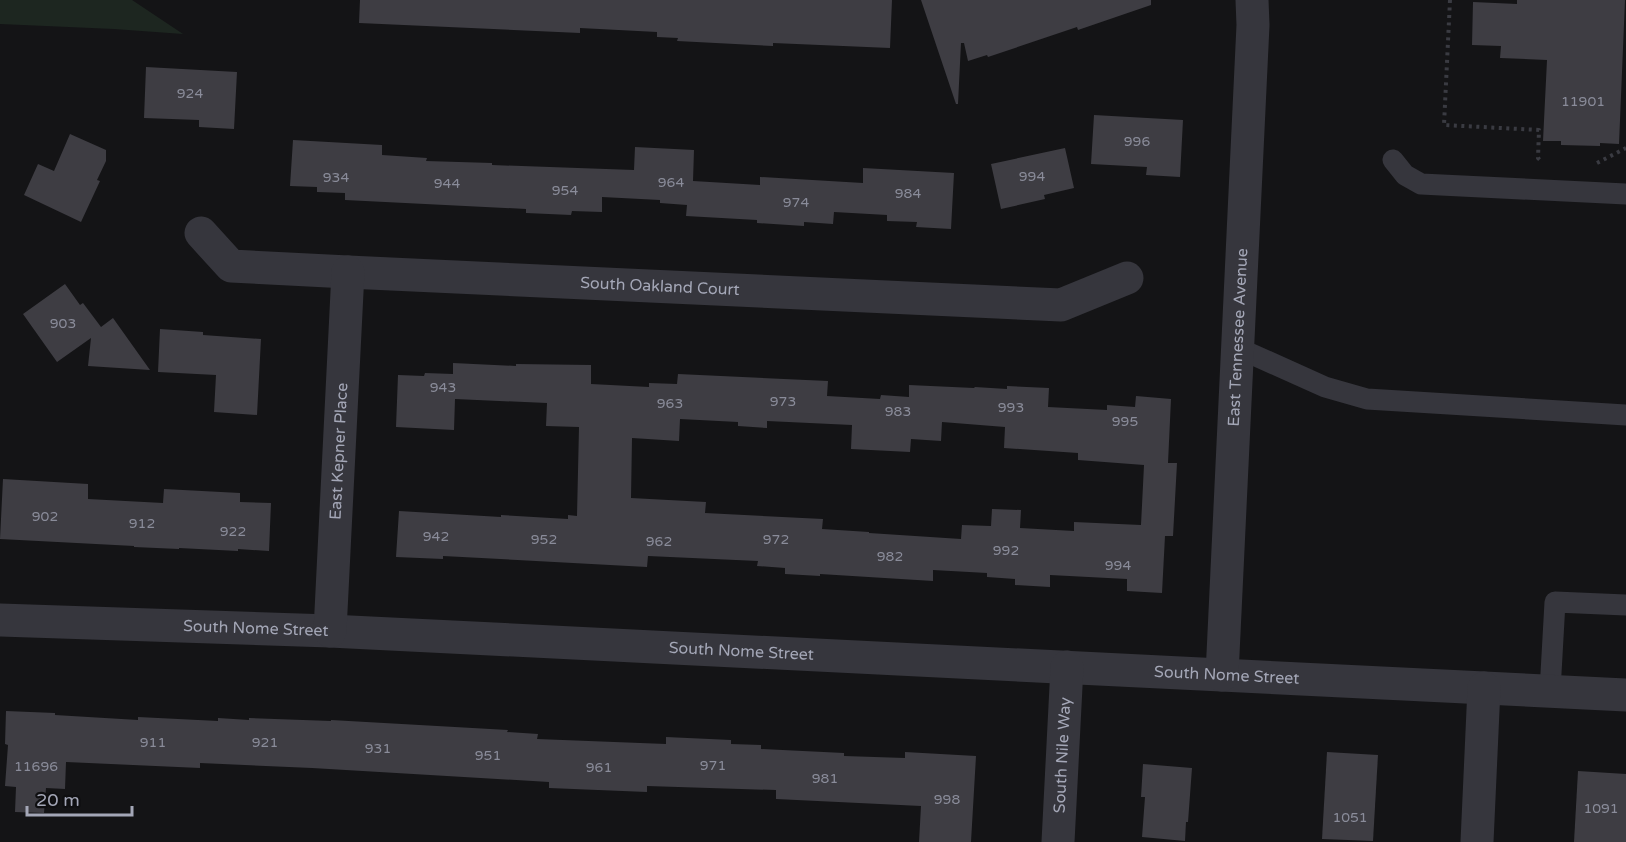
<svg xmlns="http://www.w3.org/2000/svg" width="1626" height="842" font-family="'Varela Round',sans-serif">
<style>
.green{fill:#1d2620}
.building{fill:#3e3d43;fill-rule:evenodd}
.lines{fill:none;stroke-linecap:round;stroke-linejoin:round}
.path{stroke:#3a3b42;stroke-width:4;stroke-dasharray:3 4.5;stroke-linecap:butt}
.service{stroke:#36363d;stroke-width:21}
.minor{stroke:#36363d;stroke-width:33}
.labels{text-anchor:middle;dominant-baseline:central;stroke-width:4.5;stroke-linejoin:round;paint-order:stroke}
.number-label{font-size:14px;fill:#8a8c9a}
.street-label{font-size:16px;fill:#a4a7b7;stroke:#0f0f11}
</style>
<rect width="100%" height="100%" fill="#141416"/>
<path class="green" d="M 0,0 L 132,0 L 183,34 L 114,29 L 0,24 Z"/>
<g class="building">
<path d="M 360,0 L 892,0 L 890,48 L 773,43 L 773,46 L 677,41 L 678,38 L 657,37 L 657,32 L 580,28 L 580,33 L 359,23 Z"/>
<path d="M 921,0 L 1151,0 L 1151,5 L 1078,30 L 1077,27 L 988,57 L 987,55 L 968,61 L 964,43 L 961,43 L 958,104 L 956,104 Z"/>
<path d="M 1517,0 L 1625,0 L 1619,144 L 1600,143 L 1600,146 L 1561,145 L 1561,141 L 1543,141 L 1547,60 L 1500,58 L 1501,46 L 1472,45 L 1473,2 L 1517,4 Z"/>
<path d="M 146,67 L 237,72 L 234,129 L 199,127 L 199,120 L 144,118 Z"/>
<path d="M 1094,115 L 1183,120 L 1180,177 L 1146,175 L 1147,167 L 1091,164 Z"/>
<path d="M 70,134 L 106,150 L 106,161 L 97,180 L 100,181 L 81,222 L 24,195 L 38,164 L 54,171 Z"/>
<path d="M 293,140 L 382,145 L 382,155 L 427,158 L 426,161 L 492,163 L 492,165 L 634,170 L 635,147 L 694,150 L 693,181 L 760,185 L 760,177 L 863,183 L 863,168 L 954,173 L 951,229 L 916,227 L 917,222 L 887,221 L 887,215 L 834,212 L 833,224 L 804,222 L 804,226 L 757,223 L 757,220 L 686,216 L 687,205 L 660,203 L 660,200 L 602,197 L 602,212 L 572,211 L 571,215 L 526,213 L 526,209 L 345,200 L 345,193 L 317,192 L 317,187 L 290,186 Z"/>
<path d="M 1065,148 L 1074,188 L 1044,195 L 1045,199 L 1001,209 L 991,164 Z"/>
<path d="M 65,284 L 80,305 L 83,303 L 101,327 L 113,318 L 150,370 L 88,366 L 91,338 L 57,362 L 23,314 Z"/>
<path d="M 160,329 L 203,332 L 203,335 L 261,339 L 257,415 L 214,412 L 216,375 L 158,372 Z"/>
<path d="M 453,363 L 516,366 L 516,364 L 591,365 L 591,384 L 649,387 L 649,383 L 677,384 L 678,374 L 828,381 L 827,396 L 880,399 L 881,395 L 909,397 L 909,385 L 974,388 L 975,387 L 1007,389 L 1007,386 L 1049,388 L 1048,407 L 1107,410 L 1107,405 L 1135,407 L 1136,396 L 1171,399 L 1168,463 L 1177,463 L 1173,536 L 1165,536 L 1162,593 L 1127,591 L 1127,579 L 1050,575 L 1050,587 L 1015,585 L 1015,579 L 987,577 L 987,573 L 933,570 L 933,581 L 820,574 L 820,576 L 785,574 L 785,568 L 757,566 L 758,561 L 648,556 L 647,567 L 443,556 L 443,559 L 396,557 L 399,511 L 501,517 L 501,515 L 568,519 L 568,515 L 577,516 L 579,427 L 546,426 L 547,403 L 455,399 L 454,430 L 396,427 L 398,375 L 424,376 L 425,373 L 453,374 ZM 680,419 L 738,422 L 738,426 L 767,428 L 767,421 L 852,425 L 851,449 L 910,452 L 911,439 L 941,441 L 942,422 L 1005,427 L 1004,448 L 1078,453 L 1078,460 L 1144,465 L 1141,525 L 1074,522 L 1074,531 L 1020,528 L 1021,510 L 992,509 L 991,526 L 962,525 L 961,539 L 869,533 L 869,532 L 822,529 L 823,519 L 705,513 L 706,502 L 631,498 L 632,438 L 679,441 Z"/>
<path d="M 3,479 L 88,484 L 88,499 L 163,503 L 164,489 L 240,493 L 240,502 L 271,503 L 269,551 L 238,549 L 238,551 L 179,548 L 179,549 L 134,547 L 134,546 L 0,539 Z"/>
<path d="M 6,711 L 55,713 L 55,715 L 138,720 L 138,717 L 218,721 L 218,718 L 249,720 L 249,718 L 331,721 L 331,720 L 508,730 L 507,732 L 538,734 L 537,739 L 666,744 L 666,737 L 731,740 L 731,744 L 761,745 L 761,749 L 844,753 L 844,756 L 905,758 L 905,752 L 976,756 L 971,842 L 919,842 L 921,806 L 776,799 L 776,790 L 647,786 L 647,792 L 549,788 L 549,782 L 312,768 L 200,763 L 200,768 L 66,762 L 65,789 L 46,788 L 44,813 L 15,812 L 16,787 L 5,786 L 8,745 L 5,744 Z"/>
<path d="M 1327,752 L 1378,755 L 1373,841 L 1322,839 Z"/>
<path d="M 1143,764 L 1192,768 L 1188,822 L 1186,822 L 1185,841 L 1142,837 L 1145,797 L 1141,797 Z"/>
<path d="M 1578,771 L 1626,774 L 1626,842 L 1574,842 Z"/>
</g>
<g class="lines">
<g class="path">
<path d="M 1450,0 L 1444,125 L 1539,130 L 1538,158 L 1540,160"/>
<path d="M 1597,163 L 1626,148"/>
</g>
<g class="service">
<path d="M 1393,160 L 1405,175 L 1421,184 L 1626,194"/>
<path d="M 1238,348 L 1325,387 L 1367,399 L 1626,415"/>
<path d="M 1550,691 L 1555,602 L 1626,605"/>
</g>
<g class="minor">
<path id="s1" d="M 201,233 L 231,266 L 348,272 L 1061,305 L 1127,278"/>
<path id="s2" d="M 0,620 L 330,631 L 1626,695"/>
<path id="s3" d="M 330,631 L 348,272"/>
<path id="s4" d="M 1222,675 L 1253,25 L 1252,0"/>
<path id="s5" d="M 1058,842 L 1067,667"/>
<path d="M 1477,842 L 1484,688"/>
</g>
</g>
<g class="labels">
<g class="number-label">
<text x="190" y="93">924</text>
<text x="1583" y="101">11901</text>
<text x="1137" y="141">996</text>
<text x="1032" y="176">994</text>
<text x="336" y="177">934</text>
<text x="671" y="182">964</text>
<text x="447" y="183">944</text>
<text x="565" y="190">954</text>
<text x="908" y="193">984</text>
<text x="796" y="202">974</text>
<text x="63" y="323">903</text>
<text x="443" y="387">943</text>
<text x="783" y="401">973</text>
<text x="670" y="403">963</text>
<text x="1011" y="407">993</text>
<text x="898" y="411">983</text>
<text x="1125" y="421">995</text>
<text x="45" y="516">902</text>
<text x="142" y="523">912</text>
<text x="233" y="531">922</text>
<text x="436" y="536">942</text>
<text x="544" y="539">952</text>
<text x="776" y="539">972</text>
<text x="659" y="541">962</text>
<text x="1006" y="550">992</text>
<text x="890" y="556">982</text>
<text x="1118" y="565">994</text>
<text x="153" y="742">911</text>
<text x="265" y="742">921</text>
<text x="378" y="748">931</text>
<text x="488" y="755">951</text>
<text x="713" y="765">971</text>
<text x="36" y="766">11696</text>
<text x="599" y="767">961</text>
<text x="825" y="778">981</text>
<text x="947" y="799">998</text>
<text x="1601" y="808">1091</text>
<text x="1350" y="817">1051</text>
</g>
<g class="street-label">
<text stroke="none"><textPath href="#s1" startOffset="474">South Oakland Court</textPath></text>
<text stroke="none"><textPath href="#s4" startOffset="338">East Tennessee Avenue</textPath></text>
<text stroke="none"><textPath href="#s3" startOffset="180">East Kepner Place</textPath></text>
<text stroke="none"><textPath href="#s2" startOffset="256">South Nome Street</textPath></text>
<text stroke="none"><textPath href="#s2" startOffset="742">South Nome Street</textPath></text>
<text stroke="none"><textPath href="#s2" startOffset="1228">South Nome Street</textPath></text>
<text stroke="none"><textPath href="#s5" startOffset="87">South Nile Way</textPath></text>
</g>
</g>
<path d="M27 806v9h105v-9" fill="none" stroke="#a4a7b7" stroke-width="3"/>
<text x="36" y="806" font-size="18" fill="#a4a7b7" stroke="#0f0f11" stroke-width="4.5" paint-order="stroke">20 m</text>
</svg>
